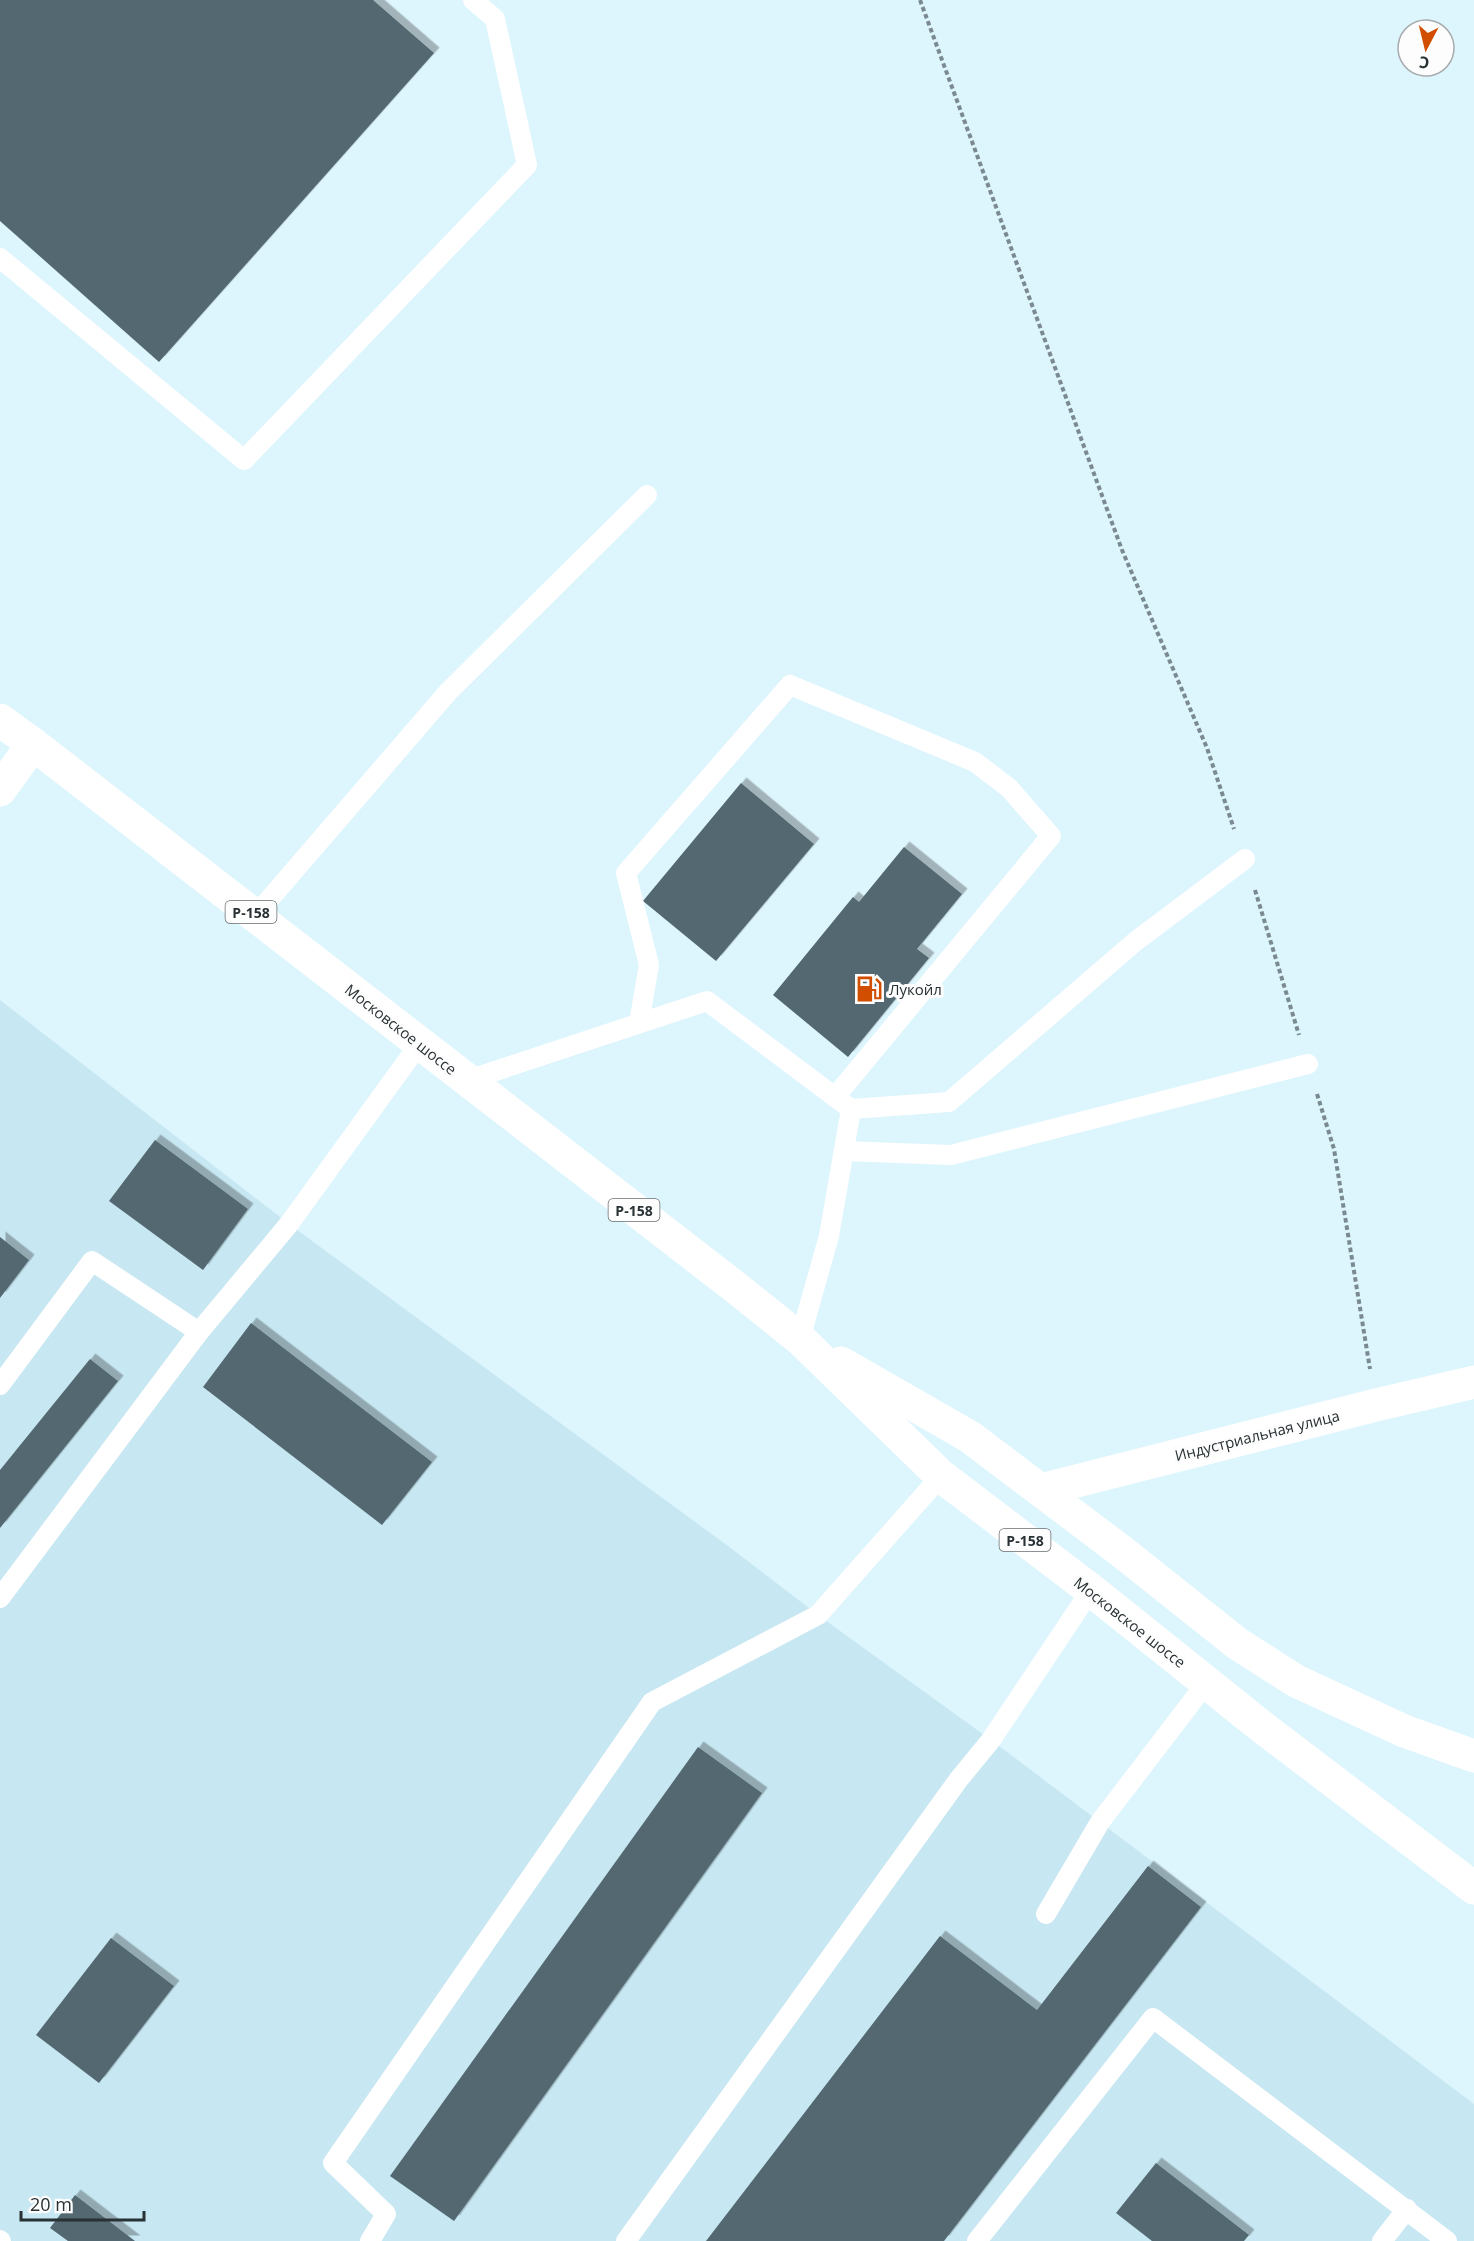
<svg xmlns="http://www.w3.org/2000/svg" width="1474" height="2241" font-family="'Open Sans',sans-serif">
<style>
.built{fill:#c7e7f2}
.building{fill:#53686f;filter:url(#shadow)}
.lines{fill:none;stroke-linecap:round;stroke-linejoin:round}
.path{stroke:#7a8a90;stroke-width:4;stroke-dasharray:4.5 3;stroke-linecap:butt}
.service{stroke:#fff;stroke-width:20}
.minor{stroke:#fff;stroke-width:33}
.primary{stroke:#fff;stroke-width:33}
.labels{text-anchor:middle;dominant-baseline:central;stroke-width:6;stroke-linejoin:round;paint-order:stroke}
.shield{fill:#fdfdfd;stroke:#686e70;stroke-width:1.5}
.shield-label{font-size:14px;font-weight:bold;fill:#283134}
.poi-label{font-size:15px;fill:#283134;stroke:#fdfdfd;text-anchor:start}
.street-label{font-size:15px;fill:#283134;stroke:#fdfdfd}
</style>
<defs>
<filter id="shadow"><feDropShadow dx="5.5" dy="-5.5" stdDeviation="0" flood-color="#0004"/></filter>
</defs>
<rect width="100%" height="100%" fill="#ddf5fd"/>
<path class="built" d="M 0,1000 L 289,1224 L 732,1549 L 818,1615 L 991,1740 L 1474,2104 L 1474,2241 L 0,2241 Z"/>
<g class="building">
<path d="M 0,0 L 373,0 L 434,53 L 159,362 L 0,221 Z"/>
<path d="M 741,783 L 814,844 L 716,961 L 643,901 Z"/>
<path d="M 904,847 L 962,894 L 917,949 L 929,958 L 848,1057 L 773,995 L 853,897 L 859,902 Z"/>
<path d="M 155,1140 L 248,1209 L 203,1270 L 109,1201 Z"/>
<path d="M 0,1237 L 29,1260 L 0,1298 Z"/>
<path d="M 251,1323 L 432,1462 L 382,1525 L 203,1387 Z"/>
<path d="M 90,1359 L 118,1381 L 0,1528 L 0,1470 Z"/>
<path d="M 698,1747 L 762,1793 L 454,2221 L 390,2176 Z"/>
<path d="M 1148,1866 L 1201,1907 L 944,2241 L 706,2241 L 940,1936 L 1037,2010 Z"/>
<path d="M 111,1938 L 174,1986 L 99,2083 L 36,2035 Z"/>
<path d="M 1156,2163 L 1249,2235 L 1244,2241 L 1152,2241 L 1116,2213 Z"/>
<path d="M 75,2195 L 135,2241 L 68,2241 L 50,2228 Z"/>
</g>
<g class="lines">
<g class="path">
<path d="M 920,0 L 1122,550 L 1207,748 L 1234,829"/>
<path d="M 1255,890 L 1299,1035"/>
<path d="M 1317,1094 L 1334,1149 L 1370,1369"/>
</g>
<g class="service">
<path d="M 0,258 L 244,460 L 527,165 L 495,19 L 473,0"/>
<path d="M 255,916 L 448,692 L 647,495"/>
<path d="M 639,1023 L 649,965 L 626,873 L 790,685 L 975,762 L 1009,788 L 1051,836 L 835,1097"/>
<path d="M 468,1080 L 707,1001 L 851,1109 L 829,1236 L 800,1339"/>
<path d="M 851,1109 L 949,1102 L 1136,941 L 1245,859"/>
<path d="M 844,1151 L 951,1155 L 1308,1064"/>
<path d="M 0,1385 L 92,1261 L 199,1332 L 289,1224 L 420,1043"/>
<path d="M 0,1598 L 199,1332"/>
<path d="M 1046,1914 L 1100,1822 L 1207,1682"/>
<path d="M 0,2240 L 1,2241"/>
<path d="M 370,2241 L 386,2214 L 333,2163 L 652,1702 L 818,1615 L 941,1476"/>
<path d="M 626,2241 L 959,1779 L 991,1740 L 1091,1590"/>
<path d="M 977,2241 L 1153,2018 L 1447,2241"/>
<path d="M 1382,2241 L 1407,2209"/>
</g>
<g class="minor">
<path d="M 0,790 L 33,744"/>
<path d="M 1041,1490 L 1376,1405 L 1474,1382"/>
</g>
<g class="primary">
<path d="M 0,720 L 33,744 L 735,1287 L 800,1339 L 941,1476 L 1091,1590 L 1262,1727 L 1474,1888"/>
<path d="M 841,1363 L 970,1437 L 1121,1551 L 1238,1644 L 1296,1681 L 1404,1731 L 1474,1756"/>
</g>
</g>
<defs>
<g id="fuel-bare" transform="scale(2.07)"><path d="M-5.5-6h7V0h2V4h1.3V-2.5L3-4.5l.8-.8L6-3V5H2.5V1h-1V6h-7ZM-4.2-4.7v3.2H.2V-4.7Z" fill="#d14d00" stroke="#fdfdfd" stroke-width="2.5" paint-order="stroke"/></g>
</defs>
<g fill-rule="evenodd">
<use href="#fuel-bare" x="869" y="989"/>
</g>
<g class="labels">
<g class="shield">
<rect x="225.5" y="901" width="51" height="22" rx="4.5"/>
<rect x="608.5" y="1199" width="51" height="22" rx="4.5"/>
<rect x="999.5" y="1529" width="51" height="22" rx="4.5"/>
</g>
<g class="shield-label">
<text x="251" y="912">Р-158</text>
<text x="634" y="1210">Р-158</text>
<text x="1025" y="1540">Р-158</text>
</g>
<g class="poi-label">
<text x="889" y="989">Лукойл</text>
</g>
<g class="street-label">
<text transform="translate(401 1029) rotate(38)">Московское шоссе</text>
<text transform="translate(1257 1435) rotate(-14)">Индустриальная улица</text>
<text transform="translate(1130 1622) rotate(38)">Московское шоссе</text>
</g>
</g>
<g transform="translate(1426 48) rotate(187)"><circle r="28" fill="#fdfdfd" stroke="#a8abad" stroke-width="1.5"/>
<path d="M0-4.5L10 22L0 15L-10 22Z" fill="#d14d00"/>
<text y="-9" font-size="16" font-weight="bold" text-anchor="middle" fill="#283134">С</text>
</g>
<path d="M21 2211v9h123v-9" fill="none" stroke="#283134" stroke-width="3"/>
<text x="30" y="2211" font-size="18" fill="#283134" stroke="#fdfdfd" stroke-width="4.5" paint-order="stroke">20 m</text>
</svg>
